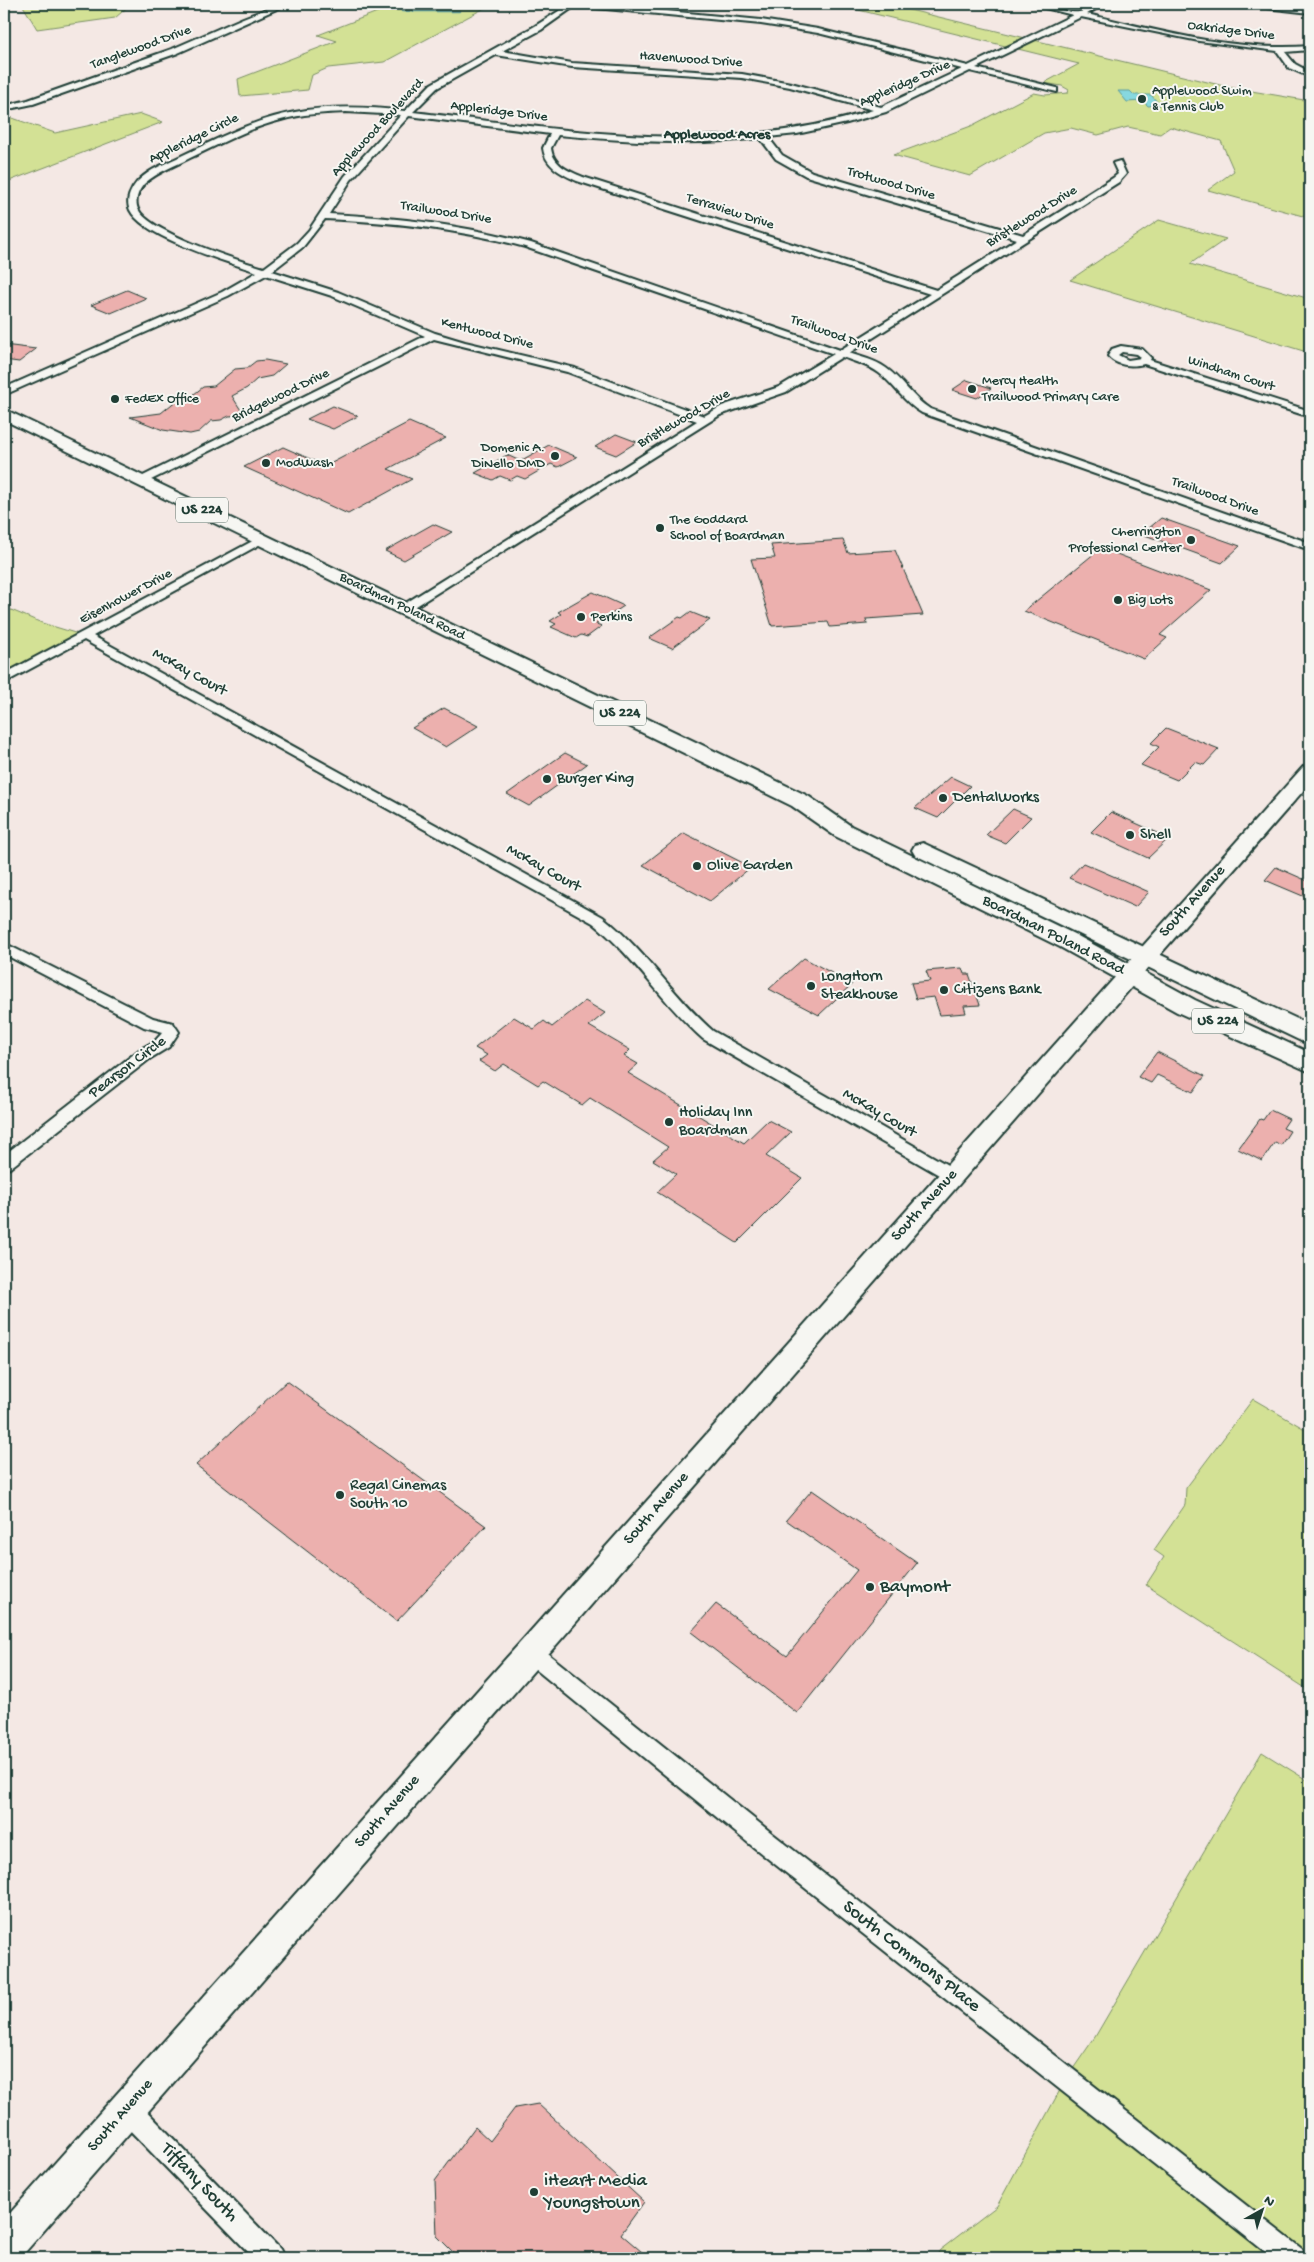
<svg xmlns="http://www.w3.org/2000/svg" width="1314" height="2262" font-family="'Gochi Hand',sans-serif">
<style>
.green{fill:#d3e195;stroke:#798f64}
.water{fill:#87d8df;stroke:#5d9a9b}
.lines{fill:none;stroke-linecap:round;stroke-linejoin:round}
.stream{stroke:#5d9a9b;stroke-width:2.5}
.building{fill:#ecb0ae;stroke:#1f3d34}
.street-casing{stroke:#1f3d34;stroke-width:4}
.secondary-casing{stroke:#1f3d34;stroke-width:4}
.primary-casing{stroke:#1f3d34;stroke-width:4}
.street{fill:#f6f6f2;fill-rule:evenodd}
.secondary{fill:#f6f6f2;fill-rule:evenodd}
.primary{fill:#f6f6f2;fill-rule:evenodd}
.poi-dot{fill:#1f3d34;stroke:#f6f6f2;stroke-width:2}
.labels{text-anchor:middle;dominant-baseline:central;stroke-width:4;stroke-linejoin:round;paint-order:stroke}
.far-street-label{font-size:14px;fill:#1f3d34;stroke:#f6f6f2}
.far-poi-label{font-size:14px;fill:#1f3d34;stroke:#f6f6f2;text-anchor:start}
.far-neighbourhood-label{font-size:15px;font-weight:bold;fill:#1f3d34;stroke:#f6f6f2}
.shield{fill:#f6f6f2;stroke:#60746d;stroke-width:1}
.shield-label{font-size:15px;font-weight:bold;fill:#1f3d34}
.street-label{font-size:16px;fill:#1f3d34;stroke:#f6f6f2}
.poi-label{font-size:16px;fill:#1f3d34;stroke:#f6f6f2;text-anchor:start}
.near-poi-label{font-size:19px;fill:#1f3d34;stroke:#f6f6f2;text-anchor:start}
.near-street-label{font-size:19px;fill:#1f3d34;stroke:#f6f6f2}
</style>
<rect width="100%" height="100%" fill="#f4e8e4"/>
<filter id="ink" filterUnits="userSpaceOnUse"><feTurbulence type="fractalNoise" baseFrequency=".02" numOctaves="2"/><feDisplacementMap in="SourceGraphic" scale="10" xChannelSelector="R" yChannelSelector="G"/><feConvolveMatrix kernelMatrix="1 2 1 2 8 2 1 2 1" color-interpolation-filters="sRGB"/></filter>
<g filter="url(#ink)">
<g class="green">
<path d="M 22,4 L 131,4 L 115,18 L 37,29 Z"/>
<path d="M 398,4 L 492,4 L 384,62 L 328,68 L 312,75 L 308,90 L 240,96 L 238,79 L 337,41 L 318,35 Z"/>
<path d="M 834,4 L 885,4 L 1228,87 L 1310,101 L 1310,218 L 1208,190 L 1234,171 L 1221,141 L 1170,127 L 1160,134 L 1128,127 L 1098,135 L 1071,128 L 1044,133 L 970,176 L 893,155 L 971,126 L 1034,93 L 1045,95 L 1068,93 L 1069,90 L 1062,86 L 1044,83 L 1079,64 Z"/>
<path d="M 141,114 L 163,122 L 4,183 L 4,115 L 55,133 Z"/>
<path d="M 1159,220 L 1226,239 L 1190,264 L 1310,299 L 1310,353 L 1070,280 Z"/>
<path d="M 4,607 L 42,623 L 85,636 L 4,679 Z"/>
<path d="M 1253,1399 L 1310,1432 L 1310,1691 L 1146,1585 L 1164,1557 L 1154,1550 L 1185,1505 L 1186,1488 Z"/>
<path d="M 1262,1752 L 1310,1782 L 1310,2258 L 1293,2258 L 1268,2238 L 1259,2258 L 935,2258 L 940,2250 L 997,2206 L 1066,2079 L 1095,2037 Z"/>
</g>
<path class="water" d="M 1118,91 L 1130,91 L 1134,95 L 1151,95 L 1160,105 L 1148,106 L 1143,101 L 1127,102 Z"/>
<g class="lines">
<path class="stream" d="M 402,11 L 459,11"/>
</g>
<g class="building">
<path d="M 127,290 L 146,298 L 111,313 L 91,305 Z"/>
<path d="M 4,345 L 36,349 L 19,362 L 4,360 Z"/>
<path d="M 265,360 L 286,364 L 272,376 L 257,379 L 247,388 L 232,396 L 244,415 L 229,416 L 221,420 L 211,421 L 199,432 L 190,434 L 163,430 L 130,417 L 161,413 L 177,400 L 189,398 L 203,387 L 214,386 L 235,369 L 247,368 L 256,361 Z"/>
<path d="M 967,380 L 991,388 L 977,398 L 952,390 Z"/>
<path d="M 333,406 L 358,416 L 333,429 L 307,419 Z"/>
<path d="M 409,422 L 446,438 L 388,469 L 412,479 L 348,514 L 244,467 L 283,447 L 326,466 Z"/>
<path d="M 616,434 L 637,442 L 616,455 L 595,447 Z"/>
<path d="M 549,445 L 577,457 L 558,467 L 551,464 L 525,479 L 517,476 L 510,480 L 500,476 L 493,480 L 475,473 L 507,455 L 520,461 Z"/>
<path d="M 1161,518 L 1240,546 L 1222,563 L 1142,534 Z"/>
<path d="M 433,524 L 452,532 L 404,560 L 385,551 Z"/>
<path d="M 843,540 L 848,553 L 895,550 L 923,615 L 866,619 L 867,624 L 830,627 L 828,622 L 772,626 L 751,559 L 775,558 L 771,545 Z"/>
<path d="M 1101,548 L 1211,590 L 1160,635 L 1167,638 L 1144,659 L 1024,611 Z"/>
<path d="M 593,592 L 624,606 L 596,624 L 602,626 L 587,637 L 581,635 L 576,638 L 551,627 L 556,624 L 550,621 L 561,614 L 558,612 Z"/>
<path d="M 690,612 L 710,620 L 672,648 L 649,638 L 679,617 L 682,618 Z"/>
<path d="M 444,708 L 478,726 L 446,747 L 412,728 Z"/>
<path d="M 1166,728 L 1219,749 L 1204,765 L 1195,762 L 1177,780 L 1141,765 L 1159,747 L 1151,743 Z"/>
<path d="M 565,753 L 587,764 L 529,806 L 507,794 Z"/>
<path d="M 951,777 L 970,786 L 938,818 L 915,808 Z"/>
<path d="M 1013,809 L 1031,817 L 1005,843 L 986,835 Z"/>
<path d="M 1111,812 L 1169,838 L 1148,858 L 1091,832 Z"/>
<path d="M 684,833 L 751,867 L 710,901 L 643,865 Z"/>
<path d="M 1083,863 L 1113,876 L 1149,892 L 1135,907 L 1069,878 Z"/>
<path d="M 1276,867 L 1310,882 L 1310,899 L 1265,880 Z"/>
<path d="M 804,958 L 852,984 L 819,1015 L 769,989 Z"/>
<path d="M 962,968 L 964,974 L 969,974 L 980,1005 L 964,1006 L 966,1013 L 940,1015 L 934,997 L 916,999 L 911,983 L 930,981 L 926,971 Z"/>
<path d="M 585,1001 L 605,1013 L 589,1026 L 630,1050 L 624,1056 L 638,1064 L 628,1073 L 744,1143 L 768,1120 L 791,1132 L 766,1156 L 802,1178 L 737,1243 L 657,1192 L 676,1174 L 653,1160 L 668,1147 L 590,1098 L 582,1105 L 543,1081 L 538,1085 L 504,1064 L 495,1071 L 479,1061 L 487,1055 L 475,1048 L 514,1017 L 534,1029 L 544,1021 L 552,1027 Z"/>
<path d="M 1157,1052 L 1205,1076 L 1193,1092 L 1157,1075 L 1151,1083 L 1138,1077 Z"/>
<path d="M 1270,1110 L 1289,1119 L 1283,1128 L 1290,1131 L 1281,1145 L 1275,1142 L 1262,1161 L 1238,1149 L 1260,1119 L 1263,1120 Z"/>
<path d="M 287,1381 L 486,1526 L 397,1621 L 196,1465 Z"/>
<path d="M 812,1490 L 917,1563 L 797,1713 L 691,1632 L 716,1604 L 787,1656 L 857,1570 L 786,1520 Z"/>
<path d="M 538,2104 L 644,2202 L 621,2234 L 649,2258 L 459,2258 L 437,2236 L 435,2181 L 475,2127 L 490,2141 L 515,2108 Z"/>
</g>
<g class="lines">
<g class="street-casing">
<g id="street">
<path d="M 279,4 L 288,4 L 178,53 L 33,104 L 4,110 L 4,106 L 28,100 L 172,49 L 243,18 Z"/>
<path d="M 570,4 L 594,4 L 761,20 L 818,29 L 968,66 L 1073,15 L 1029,4 C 1043,4 1070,14 1079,12 C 1089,11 1095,4 1105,4 L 1087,14 C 1159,31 1236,52 1310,46 L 1310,50 L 1285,52 L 1295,64 L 1310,72 L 1310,77 L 1289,68 L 1277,51 L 1199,41 L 1081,17 L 976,68 L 1057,88 L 1057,92 L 970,71 L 886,112 L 847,123 L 797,134 L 768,137 L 782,155 L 812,172 L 1023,235 L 1113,178 L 1118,174 L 1113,163 L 1120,161 L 1126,174 L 1119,182 L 849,353 C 861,357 875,360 886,368 C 903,380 912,398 930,409 L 1310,543 L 1310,550 L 922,413 C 904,403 895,385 879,373 C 869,365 855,362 842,357 L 786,392 L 720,415 L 405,613 L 399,609 L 401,606 L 697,421 L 567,372 L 434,339 L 145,483 L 137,483 L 136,481 L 137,479 L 425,336 L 332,296 L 266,275 L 228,296 L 4,395 L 4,388 L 222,292 L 257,272 C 228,262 144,238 130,210 C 125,200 131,189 137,182 C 149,169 167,163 183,155 C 219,138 255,119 295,112 C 331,105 369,107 405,111 L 431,84 L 535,26 ZM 575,6 L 761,24 L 818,33 L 962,69 L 881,107 L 791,83 L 742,74 L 572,63 L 502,51 L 541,30 ZM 496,55 L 572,67 L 742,78 L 790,87 L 873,110 C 721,159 566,129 413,112 L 437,88 ZM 346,112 L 401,115 L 345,176 L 309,230 L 297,243 L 264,268 C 237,260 150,233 138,209 C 134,200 139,190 144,184 C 157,172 175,166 190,158 C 220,144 249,128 281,120 C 302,114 324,113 346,112 ZM 409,116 L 550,134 L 543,148 C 545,166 562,174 577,181 L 930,294 L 840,350 L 531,243 C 464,225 397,217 329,214 L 351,180 ZM 558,135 C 625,141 694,146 760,138 L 776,159 L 806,176 L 1017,239 L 936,290 L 583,177 C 569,171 553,165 551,148 ZM 325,219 C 393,222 459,229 525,247 L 834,354 L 779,387 L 722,406 L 704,416 L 575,368 L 465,342 L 435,333 L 338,292 L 272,271 L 303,247 Z"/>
<path d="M 1247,4 L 1310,9 L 1310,13 L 1250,6 Z"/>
<path d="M 1121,346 L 1142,349 L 1151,358 L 1150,360 L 1310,411 L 1310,417 L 1144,364 C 1131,367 1117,366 1108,356 L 1112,349 ZM 1122,352 L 1136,354 L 1141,358 L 1128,360 L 1118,355 Z"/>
<path d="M 262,536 L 266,537 L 268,539 L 266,541 L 93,636 L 603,917 C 645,950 673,996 713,1031 L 958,1171 L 960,1175 L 958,1179 L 952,1181 L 946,1179 L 703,1039 C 662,1003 635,957 593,923 L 84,640 L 4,683 L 4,674 Z"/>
<path d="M 4,943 L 153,1018 L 173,1023 L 179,1032 L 169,1047 L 151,1058 L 10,1168 L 4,1170 L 4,1155 L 139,1050 L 155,1041 L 163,1032 L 144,1027 L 4,954 Z"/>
<path d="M 530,1642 L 537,1645 L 768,1830 L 1302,2249 L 1306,2258 L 1273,2258 L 752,1846 L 523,1659 L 520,1652 L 523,1645 Z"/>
<path d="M 127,2097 L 136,2100 L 280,2249 L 284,2258 L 254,2258 L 118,2118 L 115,2109 L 118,2100 Z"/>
</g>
</g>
<g class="secondary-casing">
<path id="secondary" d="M 1310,765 L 1310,783 L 20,2258 L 4,2258 L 4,2220 L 1303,767 Z"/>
</g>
<g class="primary-casing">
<g id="primary">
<path d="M 4,409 L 808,796 L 851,826 L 1076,935 L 1195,1000 L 1310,1053 L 1310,1072 L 1177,1012 L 1060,947 L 835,836 L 792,806 L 4,420 Z"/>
<path d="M 923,843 L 1310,1025 L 1310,1044 L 1301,1041 L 915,855 L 912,850 L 915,845 Z"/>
</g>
</g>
<use href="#street" class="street"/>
<use href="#secondary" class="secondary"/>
<use href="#primary" class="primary"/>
</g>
</g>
<g class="poi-dot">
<circle cx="1142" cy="99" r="5"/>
<circle cx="972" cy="389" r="5"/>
<circle cx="115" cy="399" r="5"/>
<circle cx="555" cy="456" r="5"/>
<circle cx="266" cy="463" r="5"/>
<circle cx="660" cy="528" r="5"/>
<circle cx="1191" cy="540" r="5"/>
<circle cx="1118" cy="600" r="5"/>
<circle cx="581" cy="617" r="5"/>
<circle cx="547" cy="779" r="5"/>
<circle cx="943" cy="798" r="5"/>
<circle cx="1130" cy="835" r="5"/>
<circle cx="697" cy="866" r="5"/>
<circle cx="811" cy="986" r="5"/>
<circle cx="944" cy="990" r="5"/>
<circle cx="669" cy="1122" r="5"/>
<circle cx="340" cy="1495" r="5"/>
<circle cx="870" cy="1587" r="5"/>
<circle cx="534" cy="2192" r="5"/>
</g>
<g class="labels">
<g class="far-street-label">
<text transform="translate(1231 31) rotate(7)">Oakridge Drive</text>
<text transform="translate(141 48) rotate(-20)">Tanglewood Drive</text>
<text transform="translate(691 60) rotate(4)">Havenwood Drive</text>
<text transform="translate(905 84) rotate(-24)">Appleridge Drive</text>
<text transform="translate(499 112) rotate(7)">Appleridge Drive</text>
<text transform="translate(378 128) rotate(-47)">Applewood Boulevard</text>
<text transform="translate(194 139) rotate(-26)">Appleridge Circle</text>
<text transform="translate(891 184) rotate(16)">Trotwood Drive</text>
<text transform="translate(730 212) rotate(18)">Terraview Drive</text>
<text transform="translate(446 213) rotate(9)">Trailwood Drive</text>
<text transform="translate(1032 217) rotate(-32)">Bristlewood Drive</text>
<text transform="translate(487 334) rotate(14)">Kentwood Drive</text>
<text transform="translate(834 335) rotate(20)">Trailwood Drive</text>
<text transform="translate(1231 374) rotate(18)">Windham Court</text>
<text transform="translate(281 396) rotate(-26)">Bridgewood Drive</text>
<text transform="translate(684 419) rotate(-30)">Bristlewood Drive</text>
<text transform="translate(1215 497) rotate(20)">Trailwood Drive</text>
<text transform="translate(126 597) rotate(-28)">Eisenhower Drive</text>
<text transform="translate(402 607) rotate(26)">Boardman Poland Road</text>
</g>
<g class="far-poi-label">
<text x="1152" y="91">Applewood Swim<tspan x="1152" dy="16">&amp; Tennis Club</tspan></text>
<text x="982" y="381">Mercy Health<tspan x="982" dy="16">Trailwood Primary Care</tspan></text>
<text x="125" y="399">FedEx Office</text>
<text x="545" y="448" text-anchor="end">Domenic A.<tspan x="545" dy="16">DiNello DMD</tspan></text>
<text x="276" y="463">ModWash</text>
<text x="670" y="520">The Goddard<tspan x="670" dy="16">School of Boardman</tspan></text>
<text x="1181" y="532" text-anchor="end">Cherrington<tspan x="1181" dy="16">Professional Center</tspan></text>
<text x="1128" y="600">Big Lots</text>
<text x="591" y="617">Perkins</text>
</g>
<g class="far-neighbourhood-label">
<text x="717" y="135">Applewood Acres</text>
</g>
<g class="shield">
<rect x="176" y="497.5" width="52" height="25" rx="4"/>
<rect x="594" y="700.5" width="52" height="25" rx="4"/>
<rect x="1192" y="1008.5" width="52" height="25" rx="4"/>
</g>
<g class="shield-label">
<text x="202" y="510">US 224</text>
<text x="620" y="713">US 224</text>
<text x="1218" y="1021">US 224</text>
</g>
<g class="street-label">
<text transform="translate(189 673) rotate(29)">McKay Court</text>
<text transform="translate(543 869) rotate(29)">McKay Court</text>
<text transform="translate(1193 902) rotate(-48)">South Avenue</text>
<text transform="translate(1053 936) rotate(27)">Boardman Poland Road</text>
<text transform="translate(128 1068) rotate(-37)">Pearson Circle</text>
<text transform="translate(879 1114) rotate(30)">McKay Court</text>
<text transform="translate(925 1206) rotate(-48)">South Avenue</text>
<text transform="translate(657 1509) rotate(-49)">South Avenue</text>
<text transform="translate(388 1812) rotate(-49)">South Avenue</text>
<text transform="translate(121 2116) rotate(-49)">South Avenue</text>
</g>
<g class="poi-label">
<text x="557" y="779">Burger King</text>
<text x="953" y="798">DentalWorks</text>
<text x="1140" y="835">Shell</text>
<text x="707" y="866">Olive Garden</text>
<text x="821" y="977">LongHorn<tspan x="821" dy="18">Steakhouse</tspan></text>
<text x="954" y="990">Citizens Bank</text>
<text x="679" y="1113">Holiday Inn<tspan x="679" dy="18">Boardman</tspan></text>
<text x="350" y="1486">Regal Cinemas<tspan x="350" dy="18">South 10</tspan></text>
</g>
<g class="near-poi-label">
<text x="880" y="1587">Baymont</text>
<text x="544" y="2181">iHeart Media<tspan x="544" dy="22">Youngstown</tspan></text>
</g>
<g class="near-street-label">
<text transform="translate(911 1957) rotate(38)">South Commons Place</text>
<text transform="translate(199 2183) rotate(46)">Tiffany South</text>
</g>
</g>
<rect width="1314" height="2262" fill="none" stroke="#f6f6f2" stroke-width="20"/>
<rect x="10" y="10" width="1294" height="2242" fill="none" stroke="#1f3d34" stroke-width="2" filter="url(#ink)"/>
<g transform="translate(1262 2210) rotate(39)" stroke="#f6f6f2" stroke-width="4" paint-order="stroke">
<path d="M0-4L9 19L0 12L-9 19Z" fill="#1f3d34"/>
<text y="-8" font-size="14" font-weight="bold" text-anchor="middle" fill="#1f3d34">N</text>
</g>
</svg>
